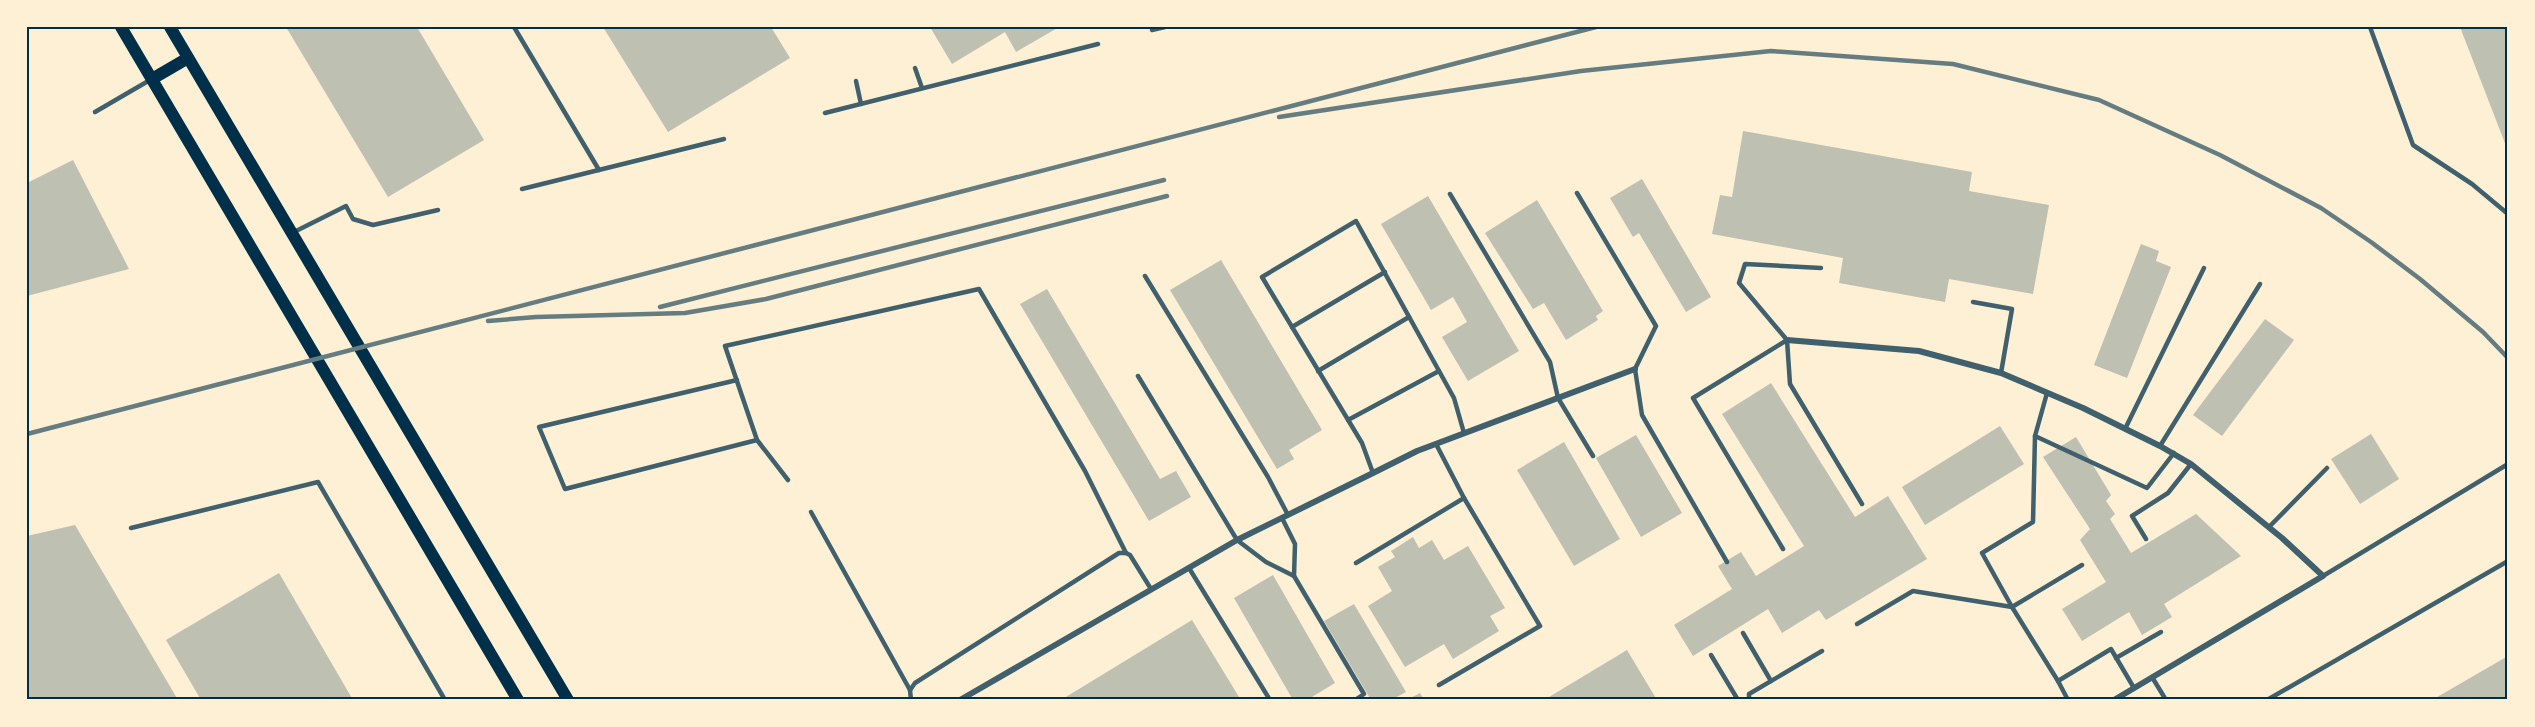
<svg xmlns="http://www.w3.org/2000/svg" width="2535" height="727" font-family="'PT Sans',sans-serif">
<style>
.building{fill:#bec0b2}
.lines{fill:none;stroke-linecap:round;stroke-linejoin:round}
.service{stroke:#3f606c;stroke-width:4.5}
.minor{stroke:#3f606c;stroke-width:6}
.secondary{stroke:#003049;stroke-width:12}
.rail{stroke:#657d81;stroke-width:4.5}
.neatline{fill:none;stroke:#003049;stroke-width:2}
</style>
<rect width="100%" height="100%" fill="#fdf0d5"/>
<g class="building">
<path d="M 286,27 L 417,27 L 484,140 L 388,197 Z"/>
<path d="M 603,27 L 771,27 L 790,58 L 668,132 Z"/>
<path d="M 930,27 L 1059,27 L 1016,52 L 1005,32 L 952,64 Z"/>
<path d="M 2460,27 L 2508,27 L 2508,151 Z"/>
<path d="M 1743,131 L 1972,172 L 1969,191 L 2049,205 L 2033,294 L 1949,279 L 1945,302 L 1839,283 L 1843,258 L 1712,234 L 1720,195 L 1732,197 Z"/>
<path d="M 73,160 L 129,269 L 27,296 L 27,183 Z"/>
<path d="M 1642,179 L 1711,297 L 1686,312 L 1639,233 L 1633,237 L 1610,198 Z"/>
<path d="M 1428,196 L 1519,351 L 1468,381 L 1442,337 L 1467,322 L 1453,297 L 1431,310 L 1381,224 Z"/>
<path d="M 1537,200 L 1603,311 L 1596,316 L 1598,320 L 1566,340 L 1544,303 L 1533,309 L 1485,233 Z"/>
<path d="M 2141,244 L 2159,251 L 2156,261 L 2171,267 L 2127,378 L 2094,365 Z"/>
<path d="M 1221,260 L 1322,430 L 1289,450 L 1294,459 L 1277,469 L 1170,290 Z"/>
<path d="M 1047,289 L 1160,479 L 1176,471 L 1191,497 L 1149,521 L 1020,304 Z"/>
<path d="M 2265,319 L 2294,340 L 2222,436 L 2193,415 Z"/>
<path d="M 1771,383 L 1855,517 L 1888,496 L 1927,559 L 1826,620 L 1819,610 L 1782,633 L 1768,609 L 1693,656 L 1674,625 L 1732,589 L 1718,566 L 1741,552 L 1756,576 L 1804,546 L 1722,414 Z"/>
<path d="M 2000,426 L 2024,464 L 1925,525 L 1902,487 Z"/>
<path d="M 2371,434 L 2399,479 L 2360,504 L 2331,459 Z"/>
<path d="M 1636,435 L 1682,513 L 1641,537 L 1596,458 Z"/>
<path d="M 2076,437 L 2111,495 L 2106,501 L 2115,514 L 2110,519 L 2131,553 L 2196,514 L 2241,556 L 2164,604 L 2172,617 L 2142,635 L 2129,612 L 2082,641 L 2062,609 L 2106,582 L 2080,540 L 2090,529 L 2043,457 Z"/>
<path d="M 1564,442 L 1620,539 L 1574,566 L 1517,470 Z"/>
<path d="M 75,525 L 178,700 L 29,700 L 27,697 L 27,536 Z"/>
<path d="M 1413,537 L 1419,548 L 1432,540 L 1444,560 L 1468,546 L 1505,608 L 1490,616 L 1499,631 L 1453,659 L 1444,644 L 1405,667 L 1368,606 L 1392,591 L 1378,567 L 1395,557 L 1391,551 Z"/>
<path d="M 279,573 L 353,700 L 201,700 L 166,640 Z"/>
<path d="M 1273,575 L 1335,683 L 1307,700 L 1293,700 L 1234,598 Z"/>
<path d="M 1354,604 L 1406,692 L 1391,700 L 1371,700 L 1324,621 Z"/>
<path d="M 1192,620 L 1239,697 L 1234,700 L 1061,700 Z"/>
<path d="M 1627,650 L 1657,700 L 1544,700 Z"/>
<path d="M 2508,656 L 2508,700 L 2432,700 Z"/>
<path d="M 1420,693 L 1424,700 L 1407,700 Z"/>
</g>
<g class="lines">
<g class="service">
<path d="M 514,27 L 599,170"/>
<path d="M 2370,27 L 2413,145 L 2472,184 L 2508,214"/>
<path d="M 1152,30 L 1165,27"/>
<path d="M 915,68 L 922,88"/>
<path d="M 856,81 L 861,104"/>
<path d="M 95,112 L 150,80"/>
<path d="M 825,113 L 1098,44"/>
<path d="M 522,189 L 724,139"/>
<path d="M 1577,193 L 1656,326 L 1635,369 L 1642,415 L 1727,562"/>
<path d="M 1450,194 L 1550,362 L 1558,398 L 1593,456"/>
<path d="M 292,233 L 346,206 L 353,219 L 373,225 L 438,210"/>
<path d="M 1821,268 L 1745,264 L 1739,283 L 1787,340 L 1790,384 L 1862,504"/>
<path d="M 1145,276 L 1268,477 L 1288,515"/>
<path d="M 1973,302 L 2012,309 L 2001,373"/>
<path d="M 1292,327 L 1385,272"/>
<path d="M 1318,371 L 1409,317"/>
<path d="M 1138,376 L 1237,540 L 1266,562 L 1294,576"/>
<path d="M 737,380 L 539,427 L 565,489 L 757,440"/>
<path d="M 2047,393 L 2035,436 L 2147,488 L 2174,453"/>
<path d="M 1348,420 L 1439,371"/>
<path d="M 2125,429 L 2204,268"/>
<path d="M 1436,444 L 1464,498 L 1540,626 L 1439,685"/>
<path d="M 2160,446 L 2260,284"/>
<path d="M 1373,473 L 1362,443 L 1262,277 L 1356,221 L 1454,398 L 1464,433"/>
<path d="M 788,480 L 757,440 L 725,346 L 979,289 L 1085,471 L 1126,553"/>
<path d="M 811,512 L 910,690"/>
<path d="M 1282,518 L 1295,544 L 1294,576 L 1364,694 L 1355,700"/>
<path d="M 2269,527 L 2327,468"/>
<path d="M 131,528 L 318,482 L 445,700"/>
<path d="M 2146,539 L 2132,516 L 2168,493 L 2191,464"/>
<path d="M 1783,549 L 1693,398 L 1787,340"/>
<path d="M 1356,563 L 1464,498"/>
<path d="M 2082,565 L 2012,607 L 2058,681 L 2111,649 L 2134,688"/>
<path d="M 1189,568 L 1270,700"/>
<path d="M 2323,576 L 2508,464"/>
<path d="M 2012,607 L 1982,553 L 2033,522 L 2035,436"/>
<path d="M 1857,624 L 1913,591 L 2012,607"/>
<path d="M 1743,633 L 1771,681"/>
<path d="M 1711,655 L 1738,700"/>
<path d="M 2116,658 L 2161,632"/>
<path d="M 2152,677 L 2166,700"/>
<path d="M 2058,681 L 2068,700"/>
<path d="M 911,700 L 910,690 L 915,683 L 1119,553 L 1126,553 L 1130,555 L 1151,589"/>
<path d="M 1749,700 L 1749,694 L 1822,651"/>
<path d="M 2267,700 L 2508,561"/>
</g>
<g class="minor">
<path d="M 1787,340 L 1919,351 L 2001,373 L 2083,408 L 2160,446 L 2191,464 L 2282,538 L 2323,576 L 2114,700"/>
<path d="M 960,700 L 1237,540 L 1373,473 L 1417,451 L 1635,369"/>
</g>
<g class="secondary">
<path d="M 121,27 L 518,700"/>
<path d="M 170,27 L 568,700"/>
<path d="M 152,79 L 188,58"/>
</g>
<g class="rail">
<path d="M 1279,117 L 1581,71 L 1771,51 L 1953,64 L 2099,100 L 2220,155 L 2321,208 L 2371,242 L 2420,279 L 2483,332 L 2508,358"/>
<path d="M 660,307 L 1164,180"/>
<path d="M 488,321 L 536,317 L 685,313 L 766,299 L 1167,196"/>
<path d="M 27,434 L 1596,27"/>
</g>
</g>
<rect width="2535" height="727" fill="none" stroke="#fdf0d5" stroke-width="57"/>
<rect x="28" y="28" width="2478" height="670" class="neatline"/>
</svg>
